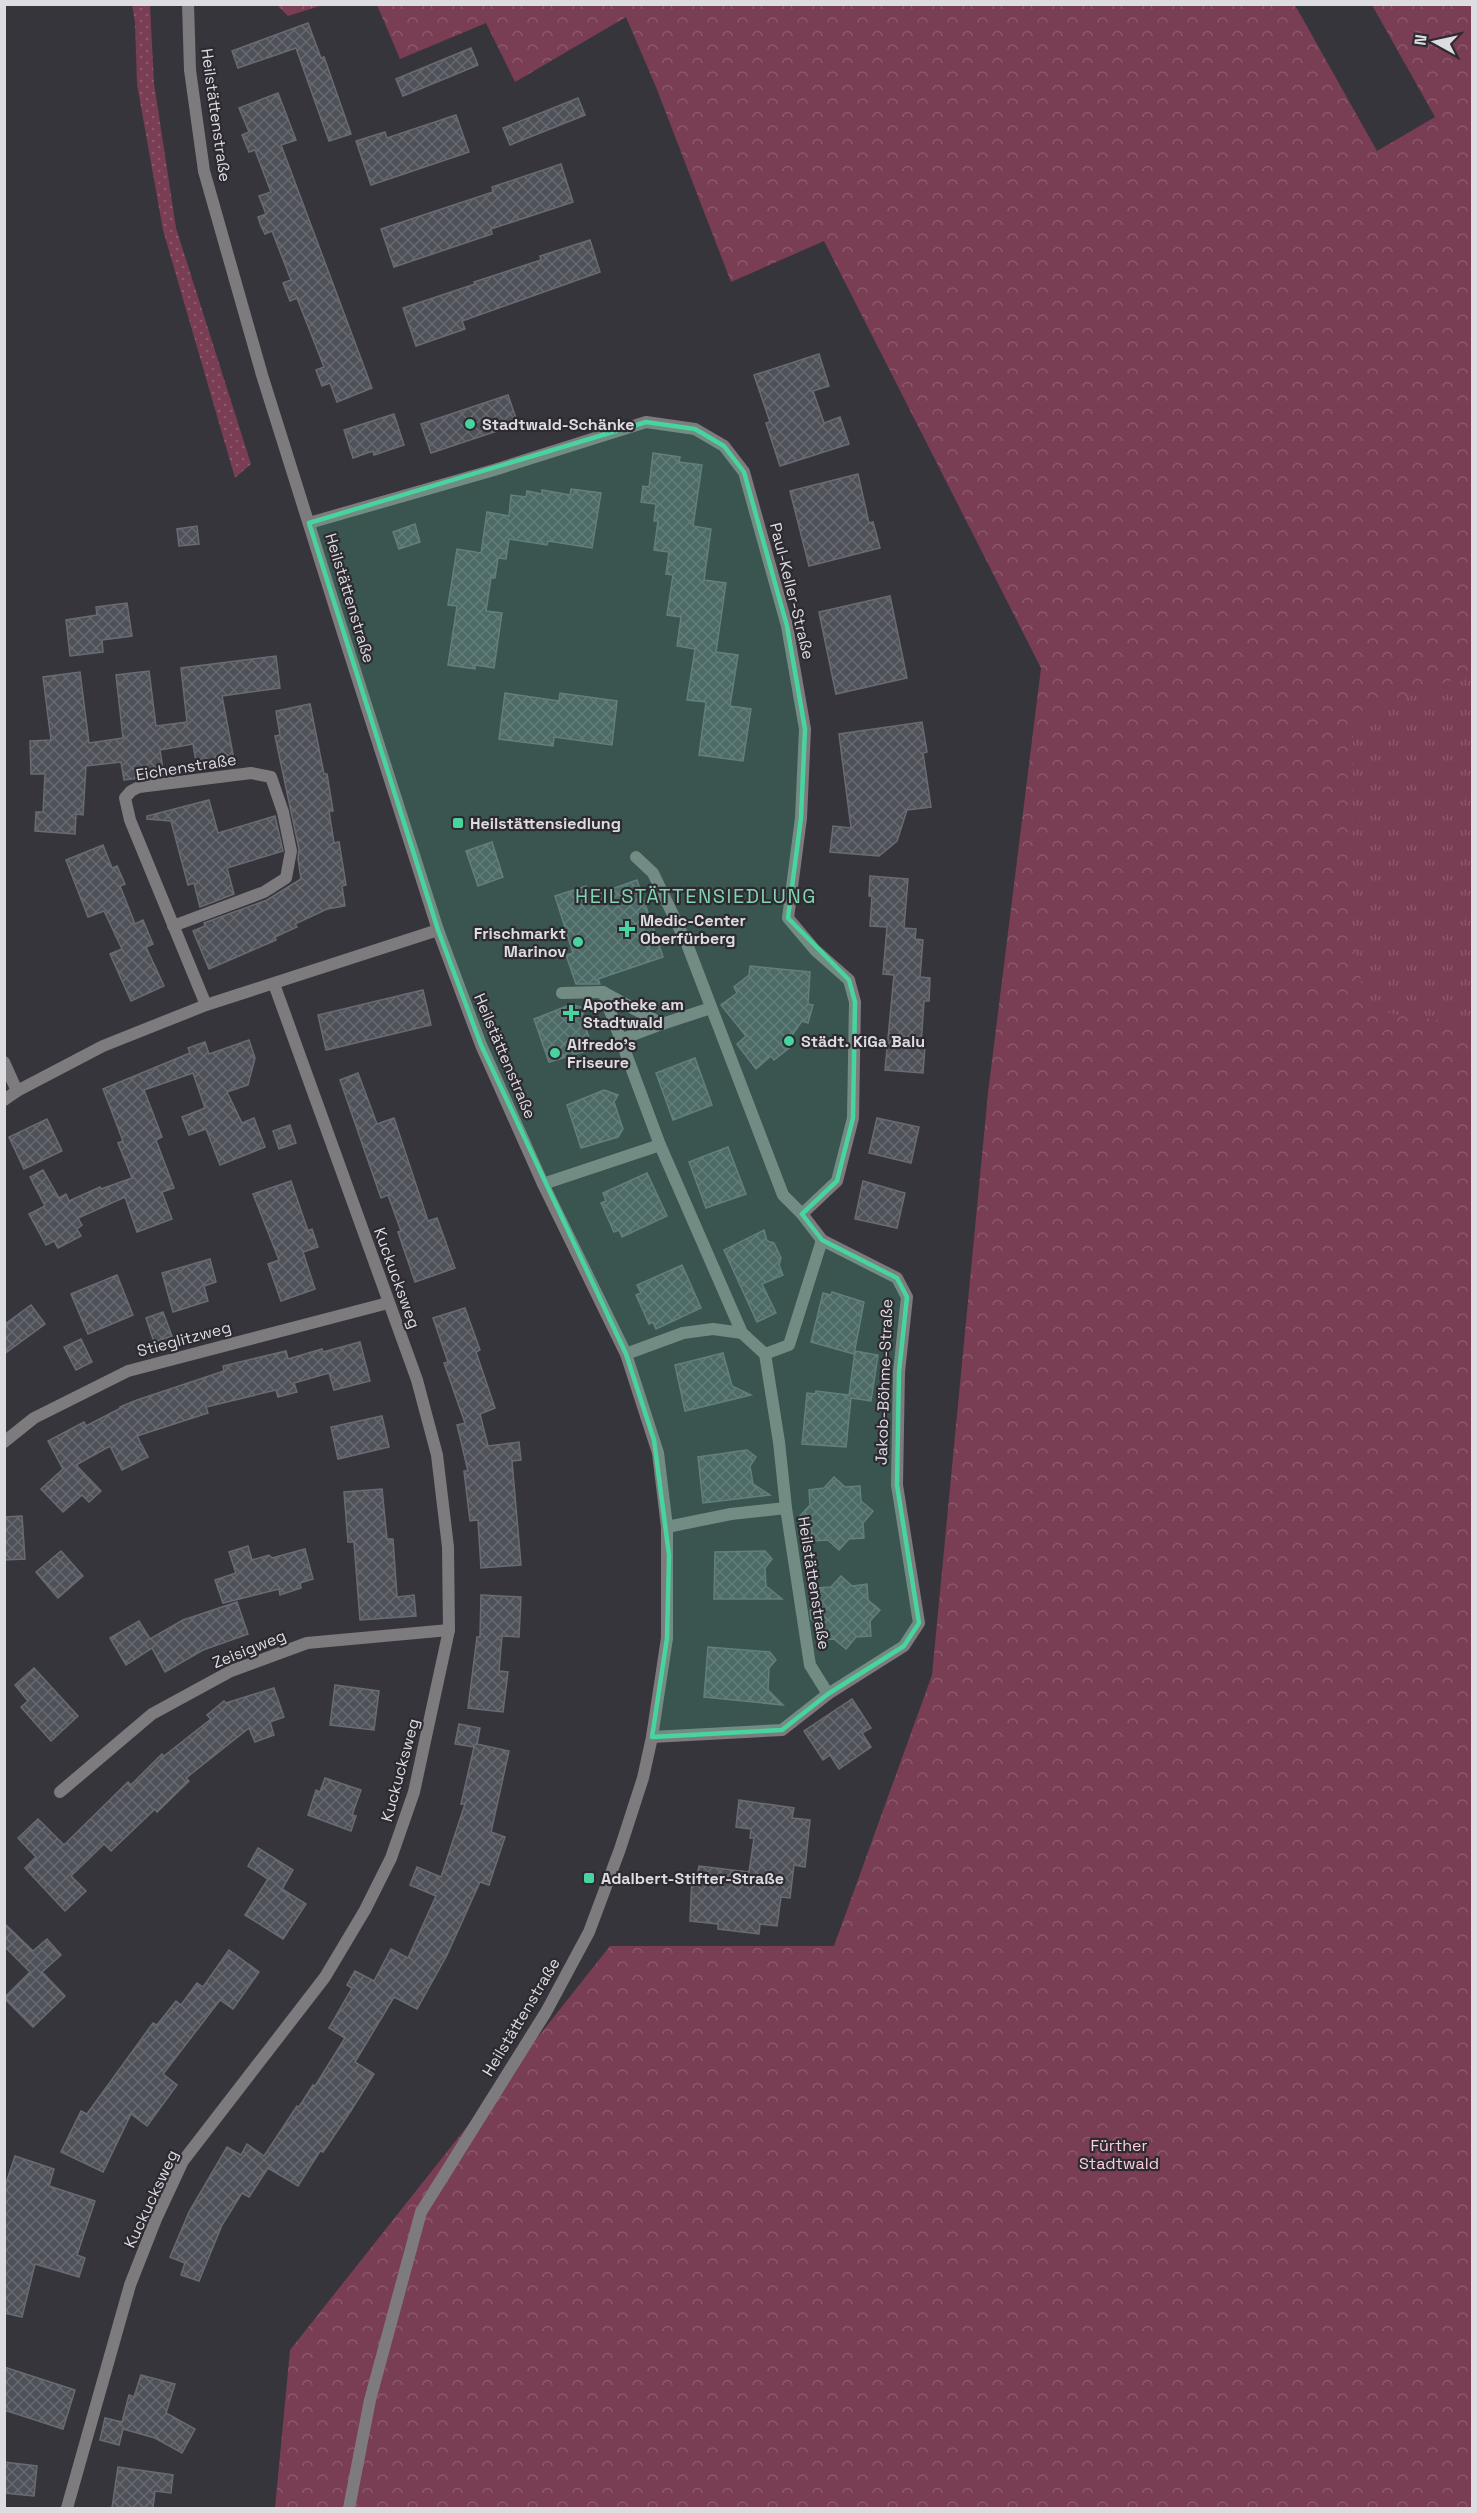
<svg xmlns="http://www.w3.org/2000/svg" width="1477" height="2513" font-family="'Space Grotesk',sans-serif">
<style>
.grass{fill:url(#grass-dots)}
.forest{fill:url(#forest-crowns)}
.park{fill:url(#park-tufts)}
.building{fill:url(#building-cross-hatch);stroke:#696b73;stroke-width:1.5}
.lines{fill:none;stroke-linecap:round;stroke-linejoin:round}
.minor{stroke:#7e7b7e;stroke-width:12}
.tertiary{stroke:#7e7b7e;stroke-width:12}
.marked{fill:#47d49e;fill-opacity:0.2;stroke:#47d49e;stroke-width:4.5;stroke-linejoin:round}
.poi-dot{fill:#47d49e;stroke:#2d2b31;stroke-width:2}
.labels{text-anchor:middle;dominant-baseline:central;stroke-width:4.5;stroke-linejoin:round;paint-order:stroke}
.street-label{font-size:16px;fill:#dddce0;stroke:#2d2b31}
.poi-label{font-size:16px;font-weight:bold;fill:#dddce0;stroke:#2d2b31;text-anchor:start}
.park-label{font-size:16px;fill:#fdcfde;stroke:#2d2b31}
.quarter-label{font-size:20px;letter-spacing:1.5px;fill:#80d5af;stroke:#2d2b31}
</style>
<defs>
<pattern id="grass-dots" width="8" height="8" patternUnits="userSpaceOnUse" patternTransform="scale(1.5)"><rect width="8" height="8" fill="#793d54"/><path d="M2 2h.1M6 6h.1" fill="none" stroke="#8c586c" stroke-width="1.8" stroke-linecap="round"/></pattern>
<pattern id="forest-crowns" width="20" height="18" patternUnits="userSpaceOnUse" patternTransform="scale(1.5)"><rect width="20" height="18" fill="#793d54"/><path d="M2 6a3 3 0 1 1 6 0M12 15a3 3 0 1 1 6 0" fill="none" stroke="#8c586c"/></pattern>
<pattern id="park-tufts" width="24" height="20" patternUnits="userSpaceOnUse" patternTransform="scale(1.5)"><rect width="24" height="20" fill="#793d54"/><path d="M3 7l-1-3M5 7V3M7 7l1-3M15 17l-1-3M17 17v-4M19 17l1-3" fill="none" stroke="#8c586c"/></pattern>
<pattern id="building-cross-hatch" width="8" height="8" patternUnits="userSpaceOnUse" patternTransform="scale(1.5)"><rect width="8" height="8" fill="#4f5159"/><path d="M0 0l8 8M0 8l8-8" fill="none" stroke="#686971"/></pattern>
</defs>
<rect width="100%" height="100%" fill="#37353c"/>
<path class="grass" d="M 132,5 L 150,5 L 154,83 L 176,228 L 251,464 L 235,478 L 163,230 L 137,84 L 135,22 Z"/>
<g class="forest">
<path d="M 277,5 L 323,5 L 288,16 Z"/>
<path d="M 377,5 L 1295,5 L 1377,151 L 1435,117 L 1372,5 L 1472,5 L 1472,2508 L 275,2508 L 290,2350 L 610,1946 L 834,1946 L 932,1675 L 988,1093 L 1041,668 L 824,241 L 731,282 L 656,87 L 626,17 L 515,82 L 486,23 L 400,59 Z"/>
</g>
<path class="park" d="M 1467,674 L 1472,677 L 1472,1024 L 1402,1016 L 1371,1008 L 1362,986 L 1352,927 L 1353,734 L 1359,716 Z"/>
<g class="building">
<path d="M 308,23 L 321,58 L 324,57 L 351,134 L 329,141 L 296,48 L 238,68 L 232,51 Z"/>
<path d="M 471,48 L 478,65 L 403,96 L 396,79 Z"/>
<path d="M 278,93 L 296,140 L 281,145 L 372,388 L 337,402 L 330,383 L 322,386 L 316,370 L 324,367 L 297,298 L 290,301 L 283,283 L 291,280 L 272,231 L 265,234 L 261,226 L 258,217 L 266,214 L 259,196 L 271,192 L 255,150 L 249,152 L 242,135 L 249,132 L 239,108 Z"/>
<path d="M 578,98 L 585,115 L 510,145 L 503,128 Z"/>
<path d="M 456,115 L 469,152 L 371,185 L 356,141 L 385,132 L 387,138 Z"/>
<path d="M 561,164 L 573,202 L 491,229 L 492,234 L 394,267 L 381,229 L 493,192 L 492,187 Z"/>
<path d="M 590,240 L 600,272 L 462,321 L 465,329 L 416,346 L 403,308 L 475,284 L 474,282 L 541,260 L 540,256 Z"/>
<path d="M 819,354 L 829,386 L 813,391 L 824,423 L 840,417 L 849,444 L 780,466 L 766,423 L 770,422 L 754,375 Z"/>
<path d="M 508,395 L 518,424 L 431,453 L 421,424 Z"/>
<path d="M 394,414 L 404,445 L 374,455 L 373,451 L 353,458 L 344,430 Z"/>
<path d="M 653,453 L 680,457 L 679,462 L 702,465 L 693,526 L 711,529 L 704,580 L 726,583 L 716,652 L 738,655 L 730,706 L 751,709 L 743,761 L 699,755 L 706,702 L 687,700 L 695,649 L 677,646 L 681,617 L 667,615 L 673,575 L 666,574 L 669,552 L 654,550 L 658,521 L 654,521 L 656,504 L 641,502 L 643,486 L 649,487 Z"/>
<path d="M 858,474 L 869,523 L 873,522 L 880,548 L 809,566 L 790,491 Z"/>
<path d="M 571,489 L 601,493 L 592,548 L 548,541 L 547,545 L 509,539 L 506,559 L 498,558 L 495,578 L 491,578 L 486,611 L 502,613 L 494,668 L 475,665 L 475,669 L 448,665 L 457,606 L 448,605 L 457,549 L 481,553 L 487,512 L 509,516 L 511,495 L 526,497 L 527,491 L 542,494 L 542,490 L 570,495 Z"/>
<path d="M 415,524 L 420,542 L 399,549 L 393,532 Z"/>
<path d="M 197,526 L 199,544 L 179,546 L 177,529 Z"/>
<path d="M 890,596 L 907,678 L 836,694 L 819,612 Z"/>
<path d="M 127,603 L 132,636 L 102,640 L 103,652 L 70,656 L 66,620 L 97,615 L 96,607 Z"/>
<path d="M 276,656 L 280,688 L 222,696 L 234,760 L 197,767 L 193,744 L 160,750 L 164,775 L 124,780 L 121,762 L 86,766 L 83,815 L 76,814 L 75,834 L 35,831 L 36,812 L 43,812 L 45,774 L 31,774 L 30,741 L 51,740 L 43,677 L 80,672 L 89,743 L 123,738 L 116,675 L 149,671 L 156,726 L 187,722 L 181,668 Z"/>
<path d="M 505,693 L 559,701 L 560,693 L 617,701 L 612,745 L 554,737 L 553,746 L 499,739 Z"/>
<path d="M 310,704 L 324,774 L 327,774 L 333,811 L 329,811 L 334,843 L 339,842 L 346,885 L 342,886 L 345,906 L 327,909 L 295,924 L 297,927 L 275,937 L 276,940 L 209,969 L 193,931 L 205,926 L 204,923 L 267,900 L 301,879 L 298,859 L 299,849 L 275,736 L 280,735 L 276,711 Z"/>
<path d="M 922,722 L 927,752 L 923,753 L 931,807 L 907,810 L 897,841 L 879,856 L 830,852 L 833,826 L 851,828 L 839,734 Z"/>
<path d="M 209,800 L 218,833 L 275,816 L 283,851 L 227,868 L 234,894 L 200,907 L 194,883 L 188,885 L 171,821 L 147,819 L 147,816 Z"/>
<path d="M 492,842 L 503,877 L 478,886 L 466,851 Z"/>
<path d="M 103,845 L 112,868 L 117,866 L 125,884 L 120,886 L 135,924 L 143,920 L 153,944 L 146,947 L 164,986 L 131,1001 L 110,954 L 122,949 L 104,911 L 88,917 L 66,860 Z"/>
<path d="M 870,876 L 908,879 L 904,928 L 916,929 L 915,939 L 923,940 L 920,977 L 930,978 L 929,1001 L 924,1001 L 921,1045 L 925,1046 L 923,1073 L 885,1070 L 894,975 L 883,974 L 887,927 L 870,926 L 872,896 L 869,896 Z"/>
<path d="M 637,880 L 663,957 L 598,979 L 600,984 L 576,984 L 566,955 L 573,953 L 555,896 L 586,886 L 589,897 Z"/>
<path d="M 750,966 L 810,972 L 808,1004 L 813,1005 L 808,1023 L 802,1021 L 786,1044 L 789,1048 L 774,1060 L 771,1056 L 756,1069 L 737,1044 L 746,1036 L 721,1005 L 737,993 L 734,987 L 749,975 Z"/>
<path d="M 423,990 L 431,1025 L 326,1050 L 318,1015 Z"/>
<path d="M 572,1004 L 585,1009 L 582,1016 L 591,1044 L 586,1051 L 549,1062 L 534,1019 Z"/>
<path d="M 249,1040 L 255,1058 L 248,1085 L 227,1092 L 242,1123 L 254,1118 L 265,1147 L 220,1165 L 206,1129 L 189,1135 L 182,1117 L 205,1108 L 193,1073 L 144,1090 L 162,1137 L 156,1140 L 174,1188 L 162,1192 L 172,1219 L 137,1232 L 125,1197 L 78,1218 L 82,1225 L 77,1229 L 81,1236 L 58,1248 L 54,1241 L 46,1245 L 29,1214 L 45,1206 L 30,1177 L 43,1170 L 59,1198 L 66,1194 L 69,1201 L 100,1187 L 101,1189 L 132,1178 L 118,1143 L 123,1141 L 103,1089 L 190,1053 L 188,1048 L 205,1042 L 209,1054 Z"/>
<path d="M 695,1058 L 712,1105 L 673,1120 L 656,1073 Z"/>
<path d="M 358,1073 L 377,1124 L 394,1118 L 428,1221 L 437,1218 L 455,1268 L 415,1282 L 398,1232 L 401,1231 L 388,1195 L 381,1198 L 340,1080 Z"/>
<path d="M 604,1090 L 618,1095 L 614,1102 L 623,1129 L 618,1137 L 581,1148 L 567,1105 Z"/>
<path d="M 877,1118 L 919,1127 L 911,1163 L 869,1153 Z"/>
<path d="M 47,1119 L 62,1151 L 24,1169 L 9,1137 Z"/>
<path d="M 290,1125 L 296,1143 L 279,1149 L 273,1131 Z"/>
<path d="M 728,1147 L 746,1194 L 706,1208 L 689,1162 Z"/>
<path d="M 647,1173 L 667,1216 L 622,1237 L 619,1230 L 614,1232 L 601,1203 L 606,1201 L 603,1193 Z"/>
<path d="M 291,1181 L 308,1231 L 312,1229 L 318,1247 L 303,1252 L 315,1289 L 281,1301 L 268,1264 L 279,1260 L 253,1194 Z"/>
<path d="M 863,1181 L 905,1193 L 897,1228 L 855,1219 Z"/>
<path d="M 764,1230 L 767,1241 L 774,1243 L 781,1258 L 779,1265 L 783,1275 L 762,1284 L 776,1313 L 757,1322 L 724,1250 Z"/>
<path d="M 210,1259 L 216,1282 L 204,1286 L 208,1301 L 173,1312 L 162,1273 Z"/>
<path d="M 682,1265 L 701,1308 L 656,1329 L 653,1322 L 649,1324 L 636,1295 L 641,1293 L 637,1285 Z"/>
<path d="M 117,1275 L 133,1315 L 88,1334 L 71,1294 Z"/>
<path d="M 832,1292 L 864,1302 L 854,1354 L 811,1342 L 823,1293 L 831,1295 Z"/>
<path d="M 31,1305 L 45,1324 L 4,1354 L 4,1325 Z"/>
<path d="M 465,1308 L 480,1350 L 476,1352 L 495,1408 L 480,1414 L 488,1446 L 519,1442 L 521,1460 L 512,1461 L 521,1565 L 481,1568 L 478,1520 L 470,1521 L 464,1471 L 468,1471 L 457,1425 L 465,1423 L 444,1363 L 448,1362 L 433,1318 Z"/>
<path d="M 163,1312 L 172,1336 L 154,1342 L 146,1318 Z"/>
<path d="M 81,1339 L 92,1362 L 76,1370 L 64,1347 Z"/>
<path d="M 360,1342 L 370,1381 L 334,1390 L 329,1373 L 294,1383 L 297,1392 L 278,1397 L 276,1390 L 206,1407 L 208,1413 L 137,1436 L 148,1457 L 122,1470 L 110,1446 L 76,1465 L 101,1491 L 89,1502 L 82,1495 L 63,1512 L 41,1489 L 63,1469 L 48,1441 L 84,1422 L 86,1426 L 121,1408 L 120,1407 L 137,1400 L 224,1371 L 223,1366 L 286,1351 L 288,1359 L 322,1349 L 323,1352 Z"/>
<path d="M 855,1351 L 878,1355 L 871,1401 L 851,1398 L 846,1447 L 802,1444 L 807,1393 L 815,1394 L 816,1391 L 849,1395 Z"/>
<path d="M 723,1353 L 732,1386 L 751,1395 L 685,1411 L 675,1365 Z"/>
<path d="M 382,1416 L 389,1447 L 338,1459 L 331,1427 Z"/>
<path d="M 747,1450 L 756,1457 L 750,1466 L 753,1484 L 770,1495 L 703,1503 L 698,1457 Z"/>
<path d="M 834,1477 L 845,1487 L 860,1486 L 861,1501 L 873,1511 L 863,1523 L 864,1538 L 849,1539 L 839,1550 L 828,1540 L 812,1541 L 811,1526 L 800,1516 L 810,1505 L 809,1490 L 824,1488 Z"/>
<path d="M 382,1489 L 387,1539 L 393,1539 L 397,1597 L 414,1595 L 416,1616 L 360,1620 L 354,1542 L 348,1542 L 344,1492 Z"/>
<path d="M 22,1516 L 25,1559 L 4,1560 L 4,1517 Z"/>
<path d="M 248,1546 L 252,1560 L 269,1555 L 272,1558 L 305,1549 L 313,1579 L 300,1583 L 301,1588 L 280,1595 L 279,1589 L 223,1603 L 215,1580 L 236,1573 L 229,1552 Z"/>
<path d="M 61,1551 L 83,1576 L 58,1598 L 36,1572 Z"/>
<path d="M 765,1551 L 772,1559 L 765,1568 L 766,1586 L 782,1599 L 714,1599 L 715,1552 Z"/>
<path d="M 841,1576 L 852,1586 L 867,1584 L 868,1600 L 880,1610 L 870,1621 L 871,1636 L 856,1637 L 846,1649 L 834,1639 L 819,1640 L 818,1625 L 811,1619 L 810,1611 L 817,1604 L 815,1588 L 831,1587 Z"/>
<path d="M 481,1595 L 521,1597 L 519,1637 L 502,1636 L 499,1671 L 508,1672 L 503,1712 L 468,1708 L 477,1637 L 480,1637 Z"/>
<path d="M 237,1602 L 248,1634 L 203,1650 L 165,1672 L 152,1648 L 126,1665 L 110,1638 L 139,1621 L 150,1639 L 183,1620 Z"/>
<path d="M 708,1647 L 770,1652 L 776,1660 L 769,1668 L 768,1690 L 783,1705 L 704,1697 Z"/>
<path d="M 34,1668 L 78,1716 L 51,1741 L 21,1707 L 28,1701 L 15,1685 Z"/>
<path d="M 335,1685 L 379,1691 L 374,1730 L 330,1725 Z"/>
<path d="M 274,1688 L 284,1717 L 270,1722 L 274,1735 L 255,1742 L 249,1728 L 186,1778 L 189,1781 L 157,1812 L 155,1809 L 111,1851 L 104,1844 L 71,1876 L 86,1891 L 65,1911 L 25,1868 L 36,1857 L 18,1838 L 38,1819 L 64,1845 L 128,1782 L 131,1785 L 162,1754 L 164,1756 L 211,1719 L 207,1715 L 224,1701 L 226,1703 Z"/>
<path d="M 852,1699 L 871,1728 L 862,1733 L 871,1747 L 839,1769 L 830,1755 L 823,1760 L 804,1731 Z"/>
<path d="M 459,1724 L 480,1728 L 477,1744 L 509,1751 L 491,1832 L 505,1837 L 489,1885 L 480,1882 L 447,1955 L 417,2009 L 394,1997 L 355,2062 L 374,2074 L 352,2109 L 323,2152 L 320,2151 L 298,2186 L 268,2168 L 249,2197 L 242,2193 L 222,2225 L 199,2281 L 181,2275 L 185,2263 L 170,2257 L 189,2212 L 227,2147 L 241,2155 L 247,2144 L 264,2156 L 297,2106 L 299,2107 L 313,2085 L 315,2086 L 345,2038 L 329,2028 L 352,1988 L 347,1985 L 355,1971 L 374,1981 L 391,1949 L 408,1958 L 436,1896 L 410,1885 L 417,1867 L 441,1877 L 465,1804 L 461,1804 L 474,1747 L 455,1744 Z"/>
<path d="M 325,1778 L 361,1790 L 352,1815 L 356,1816 L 351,1831 L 308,1815 L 316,1790 L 320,1792 Z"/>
<path d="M 739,1800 L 794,1808 L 792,1818 L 810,1820 L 805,1867 L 794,1865 L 790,1898 L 781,1897 L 777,1926 L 760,1924 L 759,1934 L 718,1929 L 718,1924 L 690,1921 L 692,1876 L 697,1877 L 699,1866 L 749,1872 L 754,1838 L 750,1838 L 751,1829 L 736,1827 Z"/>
<path d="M 258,1848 L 293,1870 L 282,1889 L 306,1904 L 283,1939 L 245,1915 L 268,1879 L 248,1866 Z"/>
<path d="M 4,1923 L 33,1951 L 47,1939 L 61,1955 L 42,1972 L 65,1996 L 33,2027 L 4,1998 L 30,1972 L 4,1946 Z"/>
<path d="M 229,1950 L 259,1972 L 233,2009 L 220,2000 L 163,2074 L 177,2085 L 147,2126 L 131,2114 L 103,2172 L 61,2152 L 81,2111 L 87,2114 L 153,2023 L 157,2025 L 176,2001 L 181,2005 L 197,1983 L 203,1987 Z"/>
<path d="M 15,2156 L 54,2169 L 49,2186 L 95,2201 L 77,2255 L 85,2258 L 79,2277 L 35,2264 L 22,2317 L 4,2313 L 4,2189 Z"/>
<path d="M 4,2367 L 75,2390 L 63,2429 L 4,2410 Z"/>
<path d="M 141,2375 L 175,2384 L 166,2413 L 195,2429 L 182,2453 L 155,2438 L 123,2429 L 119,2445 L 100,2440 L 105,2418 L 122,2422 L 129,2395 L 134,2397 Z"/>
<path d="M 4,2462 L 37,2466 L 34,2496 L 4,2493 Z"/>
<path d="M 118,2467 L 173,2475 L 171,2493 L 155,2491 L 153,2508 L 112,2508 Z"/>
</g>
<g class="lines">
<g class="minor">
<path d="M 309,523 L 494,470 L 646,422 L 695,429 L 724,446 L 744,472 L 787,626 L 805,729 L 801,818 L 788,918 L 815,950 L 849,980 L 855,1002 L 853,1118 L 837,1181 L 802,1214"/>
<path d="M 636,857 L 653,873 L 687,944 L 783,1195 L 802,1214 L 822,1240 L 897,1278 L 907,1297 L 899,1372 L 897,1485 L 919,1623 L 904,1646 L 828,1694 L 782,1730 L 652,1737"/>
<path d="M 173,926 L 264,892 L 286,878 L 291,851 L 283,812 L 271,777 L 251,773 L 139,787 L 131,791 L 125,798 L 130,820 L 206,1005"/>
<path d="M 603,992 L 662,1024 L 622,1039"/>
<path d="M 562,993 L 603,992 L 660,1145 L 742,1333 L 765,1354 L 779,1442 L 786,1508 L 810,1665 L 828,1694"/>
<path d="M 662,1024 L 711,1008"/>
<path d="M 4,1062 L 17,1091"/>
<path d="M 4,1100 L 17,1091 L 103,1046 L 206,1005 L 438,930"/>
<path d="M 543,1184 L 660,1145"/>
<path d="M 626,1354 L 683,1333 L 713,1329 L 742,1333"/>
<path d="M 765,1354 L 789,1345 L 822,1240"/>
<path d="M 4,1442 L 34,1418 L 128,1371 L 388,1303"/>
<path d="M 667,1527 L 731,1514 L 786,1508"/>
<path d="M 60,1792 L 152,1714 L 231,1671 L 307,1643 L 449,1630"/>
<path d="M 67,2508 L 130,2285 L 156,2219 L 183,2161 L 325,1977 L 365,1910 L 391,1858 L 414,1792 L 449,1630 L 448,1547 L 437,1455 L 417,1380 L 274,984"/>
</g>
<path class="tertiary" d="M 188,4 L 190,70 L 204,171 L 262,375 L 344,636 L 438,930 L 481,1045 L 543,1184 L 626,1354 L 658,1453 L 667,1527 L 667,1638 L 652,1737 L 643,1778 L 620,1849 L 589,1932 L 546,2012 L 421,2212 L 370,2400 L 349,2508"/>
</g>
<path class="marked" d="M 646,422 L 695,429 L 724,446 L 744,472 L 787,626 L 805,729 L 801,818 L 788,918 L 849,980 L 855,1002 L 853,1118 L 837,1181 L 802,1214 L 822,1240 L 897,1278 L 907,1297 L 899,1372 L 897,1485 L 919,1623 L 904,1646 L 828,1694 L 782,1730 L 652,1737 L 667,1638 L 669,1555 L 654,1440 L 626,1354 L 481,1045 L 438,930 L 309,523 Z"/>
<g class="poi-dot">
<circle cx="470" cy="424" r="6"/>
<rect x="452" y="817" width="12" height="12" rx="3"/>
<path d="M624 920h6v6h6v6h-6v6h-6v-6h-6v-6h6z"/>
<circle cx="578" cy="942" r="6"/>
<path d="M568 1004h6v6h6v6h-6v6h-6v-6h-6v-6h6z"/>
<circle cx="789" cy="1041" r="6"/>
<circle cx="555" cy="1053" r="6"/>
<rect x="583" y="1872" width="12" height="12" rx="3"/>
</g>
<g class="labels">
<g class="street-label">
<text transform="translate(216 115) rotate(82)">Heilstättenstraße</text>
<text transform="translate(792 591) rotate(76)">Paul-Keller-Straße</text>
<text transform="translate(350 598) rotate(73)">Heilstättenstraße</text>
<text transform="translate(186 767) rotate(-9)">Eichenstraße</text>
<text transform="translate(505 1056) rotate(67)">Heilstättenstraße</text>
<text transform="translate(397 1278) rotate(70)">Kuckucksweg</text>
<text transform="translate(184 1339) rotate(-15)">Stieglitzweg</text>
<text transform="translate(884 1382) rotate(-88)">Jakob-Böhme-Straße</text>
<text transform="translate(814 1583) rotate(81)">Heilstättenstraße</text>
<text transform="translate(249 1649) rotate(-22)">Zeisigweg</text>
<text transform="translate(400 1770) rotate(-75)">Kuckucksweg</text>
<text transform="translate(521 2017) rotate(-59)">Heilstättenstraße</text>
<text transform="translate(151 2199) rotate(-65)">Kuckucksweg</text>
</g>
<g class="poi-label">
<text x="482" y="424">Stadtwald-Schänke</text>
<text x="470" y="823">Heilstättensiedlung</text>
<text x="640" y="920">Medic-Center<tspan x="640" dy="18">Oberfürberg</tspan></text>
<text x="566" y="933" text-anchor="end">Frischmarkt<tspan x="566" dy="18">Marinov</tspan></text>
<text x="583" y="1004">Apotheke am<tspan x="583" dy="18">Stadtwald</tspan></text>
<text x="801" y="1041">Städt. KiGa Balu</text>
<text x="567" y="1044">Alfredo's<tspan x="567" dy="18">Friseure</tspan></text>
<text x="601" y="1878">Adalbert-Stifter-Straße</text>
</g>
<g class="park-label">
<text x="1119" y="2145">Fürther<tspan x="1119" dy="18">Stadtwald</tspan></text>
</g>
<g class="quarter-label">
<text x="696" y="896">HEILSTÄTTENSIEDLUNG</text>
</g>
</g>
<rect width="1477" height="2513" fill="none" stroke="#dddce0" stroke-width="12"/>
<g transform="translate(1435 42) rotate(278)" stroke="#2d2b31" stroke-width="4.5" paint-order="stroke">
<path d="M0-4.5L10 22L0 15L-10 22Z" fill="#dddce0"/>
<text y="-9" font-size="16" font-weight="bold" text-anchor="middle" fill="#dddce0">N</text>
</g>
</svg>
